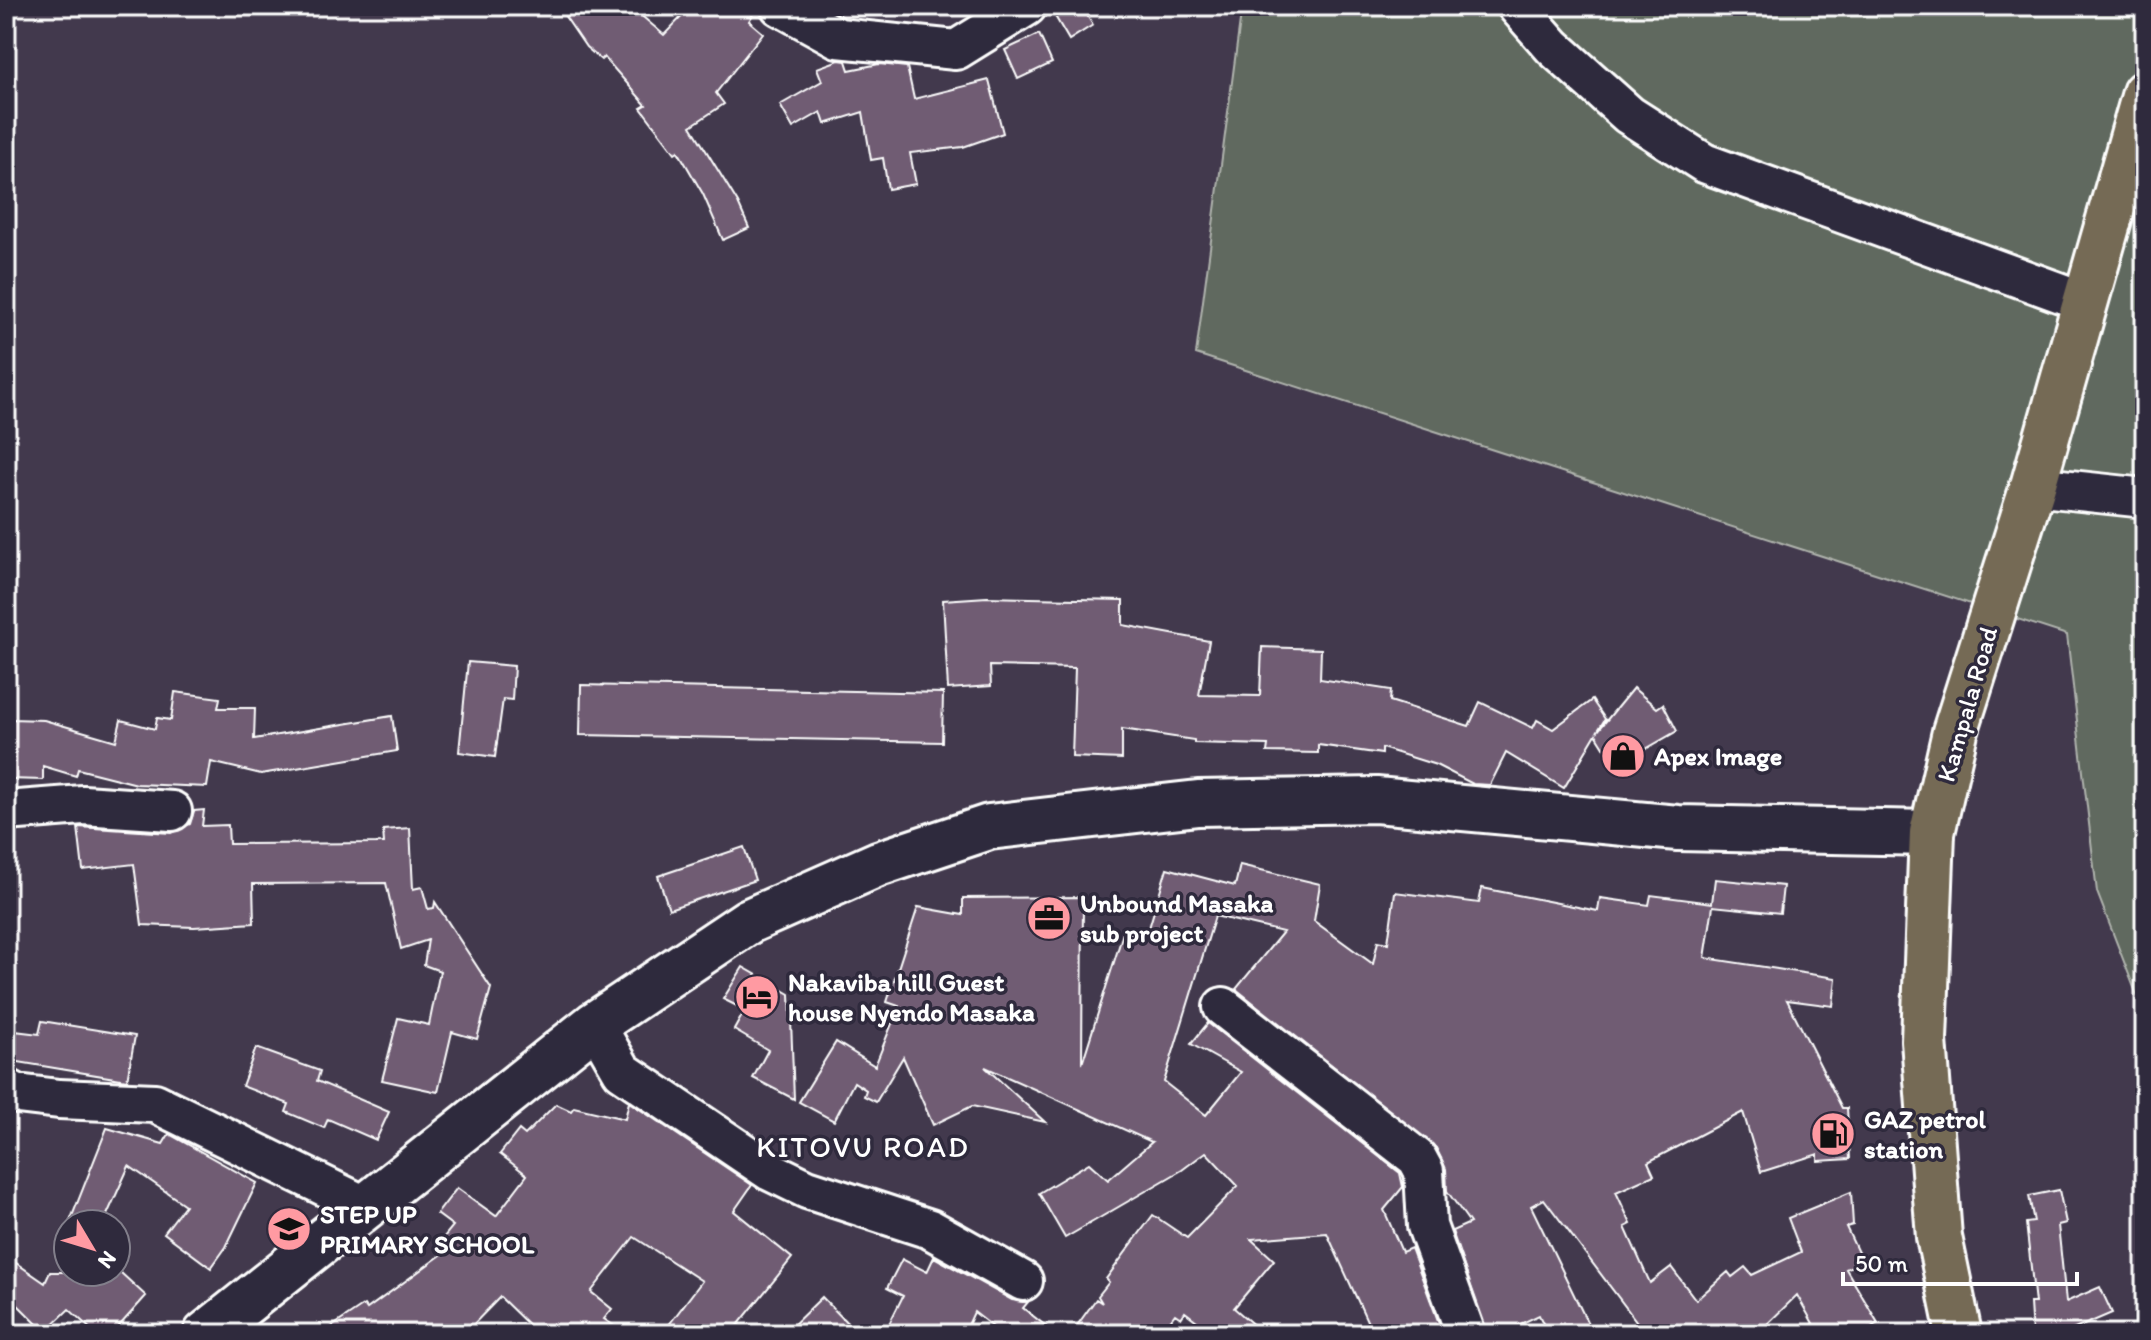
<svg xmlns="http://www.w3.org/2000/svg" width="2151" height="1340" font-family="Itim,sans-serif">
<style>
.green{fill:#60695e;stroke:#b0b4ae;stroke-width:2}
.building{fill:#6f5b73;stroke:#fff;stroke-width:2}
.lines{fill:none;stroke-linecap:round;stroke-linejoin:round}
.street-casing{stroke:#fff;stroke-width:44}
.secondary-casing{stroke:#fff;stroke-width:50}
.primary-casing{stroke:#fff;stroke-width:50}
.street{stroke:#2f2a3d;stroke-width:38}
.secondary{stroke:#2f2a3d;stroke-width:44}
.primary{stroke:#756a55;stroke-width:44}
.labels{text-anchor:middle;dominant-baseline:central;stroke-width:7;stroke-linejoin:round;paint-order:stroke}
.street-label{font-size:26px;fill:#fff;stroke:#2f2a3d}
.poi-label{font-size:26px;font-weight:bold;fill:#fff;stroke:#2f2a3d;text-anchor:start}
.quarter-label{font-size:30px;letter-spacing:2px;fill:#fff;stroke:#2f2a3d}
</style>
<rect width="100%" height="100%" fill="#42394d"/>
<filter id="ink" filterUnits="userSpaceOnUse"><feTurbulence type="fractalNoise" baseFrequency=".0125" numOctaves="2"/><feDisplacementMap in="SourceGraphic" scale="16" xChannelSelector="R" yChannelSelector="G"/><feConvolveMatrix kernelMatrix="1 2 1 2 8 2 1 2 1" color-interpolation-filters="sRGB"/></filter>
<g filter="url(#ink)">
<path class="green" d="M 1242,6 L 2145,6 L 2145,1016 L 2097,892 L 2067,635 L 1196,354 Z"/>
<g class="building">
<path d="M 558,6 L 630,6 L 664,35 L 692,6 L 758,6 L 749,21 L 763,33 L 716,93 L 724,104 L 691,126 L 738,203 L 749,228 L 723,240 L 703,194 L 678,151 L 675,153 L 641,108 L 646,105 L 604,57 L 601,60 L 586,47 Z"/>
<path d="M 1049,6 L 1081,6 L 1093,25 L 1069,40 Z"/>
<path d="M 1039,34 L 1052,63 L 1018,79 L 1005,50 Z"/>
<path d="M 839,60 L 846,61 L 849,70 L 879,64 L 907,67 L 914,99 L 989,80 L 1003,133 L 963,147 L 910,153 L 916,184 L 888,189 L 883,158 L 871,160 L 863,112 L 825,124 L 821,112 L 793,128 L 780,105 L 822,81 L 817,68 Z"/>
<path d="M 987,597 L 1123,600 L 1123,625 L 1209,641 L 1199,695 L 1260,696 L 1262,647 L 1321,649 L 1320,679 L 1391,690 L 1390,701 L 1469,726 L 1480,702 L 1533,728 L 1537,720 L 1553,729 L 1592,700 L 1605,719 L 1597,732 L 1633,688 L 1657,708 L 1663,704 L 1677,731 L 1616,766 L 1596,734 L 1564,788 L 1506,753 L 1490,785 L 1473,784 L 1436,765 L 1382,748 L 1382,754 L 1318,745 L 1318,753 L 1267,752 L 1268,745 L 1194,743 L 1194,740 L 1122,729 L 1122,759 L 1072,757 L 1075,668 L 990,666 L 991,686 L 948,689 L 943,600 Z"/>
<path d="M 468,662 L 514,666 L 512,700 L 503,699 L 495,757 L 459,752 Z"/>
<path d="M 581,685 L 943,693 L 942,742 L 580,735 Z"/>
<path d="M 175,692 L 220,698 L 218,708 L 255,708 L 254,739 L 392,716 L 397,751 L 261,774 L 211,762 L 207,787 L 137,784 L 78,769 L 76,776 L 43,766 L 43,780 L 8,779 L 11,719 L 44,720 L 116,741 L 121,720 L 155,729 L 157,718 L 171,720 Z"/>
<path d="M 204,810 L 202,826 L 228,825 L 229,844 L 384,843 L 383,830 L 410,828 L 413,889 L 422,887 L 428,909 L 434,908 L 435,902 L 491,988 L 477,1039 L 452,1032 L 438,1092 L 382,1080 L 398,1018 L 429,1025 L 440,971 L 424,965 L 428,940 L 401,949 L 386,883 L 253,884 L 254,923 L 194,927 L 142,925 L 134,864 L 83,870 L 78,827 L 171,833 L 190,824 L 194,811 Z"/>
<path d="M 744,847 L 755,880 L 669,909 L 658,876 Z"/>
<path d="M 1240,865 L 1320,884 L 1314,921 L 1373,964 L 1378,941 L 1388,943 L 1395,892 L 1479,903 L 1482,888 L 1598,911 L 1600,898 L 1649,905 L 1651,895 L 1712,903 L 1715,879 L 1783,886 L 1780,913 L 1713,906 L 1705,958 L 1836,978 L 1833,1006 L 1787,1000 L 1842,1108 L 1847,1108 L 1850,1159 L 1818,1161 L 1818,1154 L 1761,1172 L 1743,1112 L 1648,1162 L 1654,1175 L 1616,1192 L 1631,1224 L 1625,1227 L 1650,1283 L 1671,1267 L 1696,1300 L 1728,1272 L 1732,1277 L 1745,1267 L 1752,1275 L 1801,1252 L 1788,1218 L 1851,1192 L 1853,1225 L 1846,1227 L 1862,1261 L 1846,1269 L 1878,1323 L 1859,1334 L 1819,1334 L 1797,1295 L 1757,1334 L 1646,1334 L 1544,1199 L 1531,1206 L 1593,1334 L 1548,1334 L 1539,1315 L 1500,1334 L 1487,1334 L 1452,1231 L 1470,1223 L 1447,1191 L 1446,1169 L 1436,1148 L 1236,989 L 1283,932 L 1215,916 L 1164,1082 L 1206,1115 L 1241,1072 L 1191,1044 L 1208,1023 L 1400,1173 L 1403,1187 L 1384,1210 L 1402,1252 L 1411,1248 L 1443,1334 L 1373,1334 L 1327,1233 L 1251,1239 L 1274,1260 L 1234,1308 L 1264,1334 L 1214,1334 L 1185,1312 L 1181,1318 L 1175,1314 L 1160,1334 L 1071,1334 L 1096,1299 L 1102,1303 L 1098,1296 L 1109,1282 L 1106,1279 L 1153,1215 L 1187,1238 L 1238,1186 L 1206,1152 L 1182,1170 L 1065,1238 L 1039,1193 L 1089,1163 L 1108,1180 L 1152,1142 L 985,1067 L 1045,1122 L 972,1106 L 933,1125 L 903,1057 L 876,1102 L 864,1096 L 866,1090 L 854,1082 L 834,1121 L 799,1102 L 836,1042 L 875,1066 L 899,1006 L 887,1002 L 918,907 L 963,915 L 963,898 L 1083,897 L 1082,1064 L 1124,930 L 1146,938 L 1167,868 L 1235,886 Z"/>
<path d="M 743,967 L 790,994 L 794,1099 L 753,1078 L 768,1050 L 734,1030 L 745,1010 L 723,999 Z"/>
<path d="M 42,1021 L 135,1036 L 127,1080 L 6,1060 L 6,1030 L 39,1034 Z"/>
<path d="M 256,1048 L 320,1071 L 317,1081 L 389,1112 L 376,1140 L 328,1119 L 324,1128 L 286,1112 L 289,1104 L 242,1086 Z"/>
<path d="M 629,1102 L 752,1185 L 734,1211 L 792,1258 L 731,1334 L 662,1334 L 702,1281 L 634,1237 L 591,1292 L 612,1309 L 604,1319 L 626,1334 L 538,1334 L 500,1297 L 464,1334 L 321,1334 L 364,1305 L 367,1309 L 448,1250 L 439,1243 L 453,1226 L 437,1214 L 457,1188 L 496,1216 L 527,1175 L 500,1154 L 519,1130 L 525,1135 L 556,1104 L 571,1111 L 574,1107 L 625,1119 Z"/>
<path d="M 107,1128 L 163,1144 L 169,1134 L 257,1183 L 226,1247 L 211,1268 L 164,1233 L 185,1205 L 129,1166 L 103,1224 L 69,1224 Z"/>
<path d="M 2059,1190 L 2066,1223 L 2058,1225 L 2066,1302 L 2100,1287 L 2112,1313 L 2063,1334 L 2032,1334 L 2030,1303 L 2035,1303 L 2026,1223 L 2034,1222 L 2029,1196 Z"/>
<path d="M 6,1256 L 45,1283 L 50,1272 L 120,1272 L 146,1296 L 112,1334 L 96,1334 L 69,1309 L 45,1332 L 6,1293 Z"/>
<path d="M 934,1257 L 1012,1300 L 1028,1302 L 1023,1308 L 1056,1334 L 1002,1334 L 974,1312 L 964,1334 L 884,1334 L 903,1296 L 887,1288 L 902,1259 L 927,1272 Z"/>
<path d="M 822,1297 L 858,1334 L 784,1334 Z"/>
</g>
<g class="lines">
<g class="street-casing">
<g id="street">
<path d="M 780,6 L 838,38 L 956,50 L 1027,6"/>
<path d="M 1517,6 L 1553,47 L 1629,115 L 1704,163 L 2083,301"/>
<path d="M 2033,486 L 2145,498"/>
<path d="M 6,811 L 83,805 L 172,811"/>
<path d="M 1223,1007 L 1417,1158 L 1424,1171 L 1427,1226 L 1466,1334"/>
<path d="M 595,1024 L 622,1071 L 770,1171 L 807,1189 L 930,1229 L 1023,1281"/>
<path d="M 6,1088 L 17,1094 L 59,1099 L 155,1103 L 365,1206"/>
</g>
</g>
<g class="secondary-casing">
<path id="secondary" d="M 206,1334 L 595,1024 L 749,921 L 878,864 L 989,827 L 1198,803 L 1376,800 L 1678,828 L 1932,833"/>
</g>
<g class="primary-casing">
<path id="primary" d="M 1959,1334 L 1939,1237 L 1924,1040 L 1932,833 L 1955,732 L 2033,486 L 2145,93"/>
</g>
<use href="#street" class="street"/>
<use href="#secondary" class="secondary"/>
<use href="#primary" class="primary"/>
</g>
</g>
<defs>
<g id="shop-disc" transform="scale(2.3)"><circle r="9.5" fill="#ff9aa2" stroke="#2f2a3d"/><path d="M-5-2.5h2.3a2.7 3.5 0 0 1 5.4 0H5L5.5 6h-11ZM-1.5-2.5h3a1.5 2.3 0 0 0-3 0Z" fill="#111"/></g>
<g id="office-disc" transform="scale(2.3)"><circle r="9.5" fill="#ff9aa2" stroke="#2f2a3d"/><path d="M-6-3h4V-5.5h4V-3h4V5H-6ZM-1-4.5V-3h2v-1.5ZM-6 0V1H6V0Z" fill="#111"/></g>
<g id="hotel-disc" transform="scale(2.3)"><circle r="9.5" fill="#ff9aa2" stroke="#2f2a3d"/><path d="M-6-4.5h1.5V1H6V5H4.5V3h-9V5H-6ZM-4 0a1.8 1.8 0 1 1 3.6 0ZM.5 0V-2.5h3Q6-2.5 6 0Z" fill="#111"/></g>
<g id="fuel-disc" transform="scale(2.3)"><circle r="9.5" fill="#ff9aa2" stroke="#2f2a3d"/><path d="M-5.5-6h7V0h2V4h1.3V-2.5L3-4.5l.8-.8L6-3V5H2.5V1h-1V6h-7ZM-4.2-4.7v3.2H.2V-4.7Z" fill="#111"/></g>
<g id="school-disc" transform="scale(2.3)"><circle r="9.5" fill="#ff9aa2" stroke="#2f2a3d"/><path d="M0-5L7-2L0 1L-7-2ZM-4 1L0 2.5L4 1V4Q0 6-4 4Z" fill="#111"/></g>
</defs>
<g fill-rule="evenodd">
<use href="#shop-disc" x="1623" y="756"/>
<use href="#office-disc" x="1049" y="918"/>
<use href="#hotel-disc" x="757" y="997"/>
<use href="#fuel-disc" x="1833" y="1134"/>
<use href="#school-disc" x="289" y="1229"/>
</g>
<g class="labels">
<g class="street-label">
<text transform="translate(1967 704) rotate(-74)">Kampala Road</text>
</g>
<g class="poi-label">
<text x="1654" y="756">Apex Image</text>
<text x="1080" y="903">Unbound Masaka<tspan x="1080" dy="30">sub project</tspan></text>
<text x="788" y="982">Nakaviba hill Guest<tspan x="788" dy="30">house Nyendo Masaka</tspan></text>
<text x="1864" y="1119">GAZ petrol<tspan x="1864" dy="30">station</tspan></text>
<text x="320" y="1214">STEP UP<tspan x="320" dy="30">PRIMARY SCHOOL</tspan></text>
</g>
<g class="quarter-label">
<text x="863" y="1146">KITOVU ROAD</text>
</g>
</g>
<rect width="2151" height="1340" fill="none" stroke="#2f2a3d" stroke-width="32"/>
<rect x="16" y="16" width="2119" height="1308" fill="none" stroke="#fff" stroke-width="3" filter="url(#ink)"/>
<g transform="translate(92 1248) rotate(128)"><circle r="38" fill="#2f2a3d" stroke="#827f8b" stroke-width="2"/>
<path d="M0-6L14 30L0 20L-14 30Z" fill="#ff9aa2"/>
<text y="-12" font-size="22" font-weight="bold" text-anchor="middle" fill="#ffffff">N</text>
</g>
<path d="M1843 1272v12h234v-12" fill="none" stroke="#ffffff" stroke-width="4"/>
<text x="1855" y="1272" font-size="24" fill="#ffffff" stroke="#2f2a3d" stroke-width="6" paint-order="stroke">50 m</text>
</svg>
